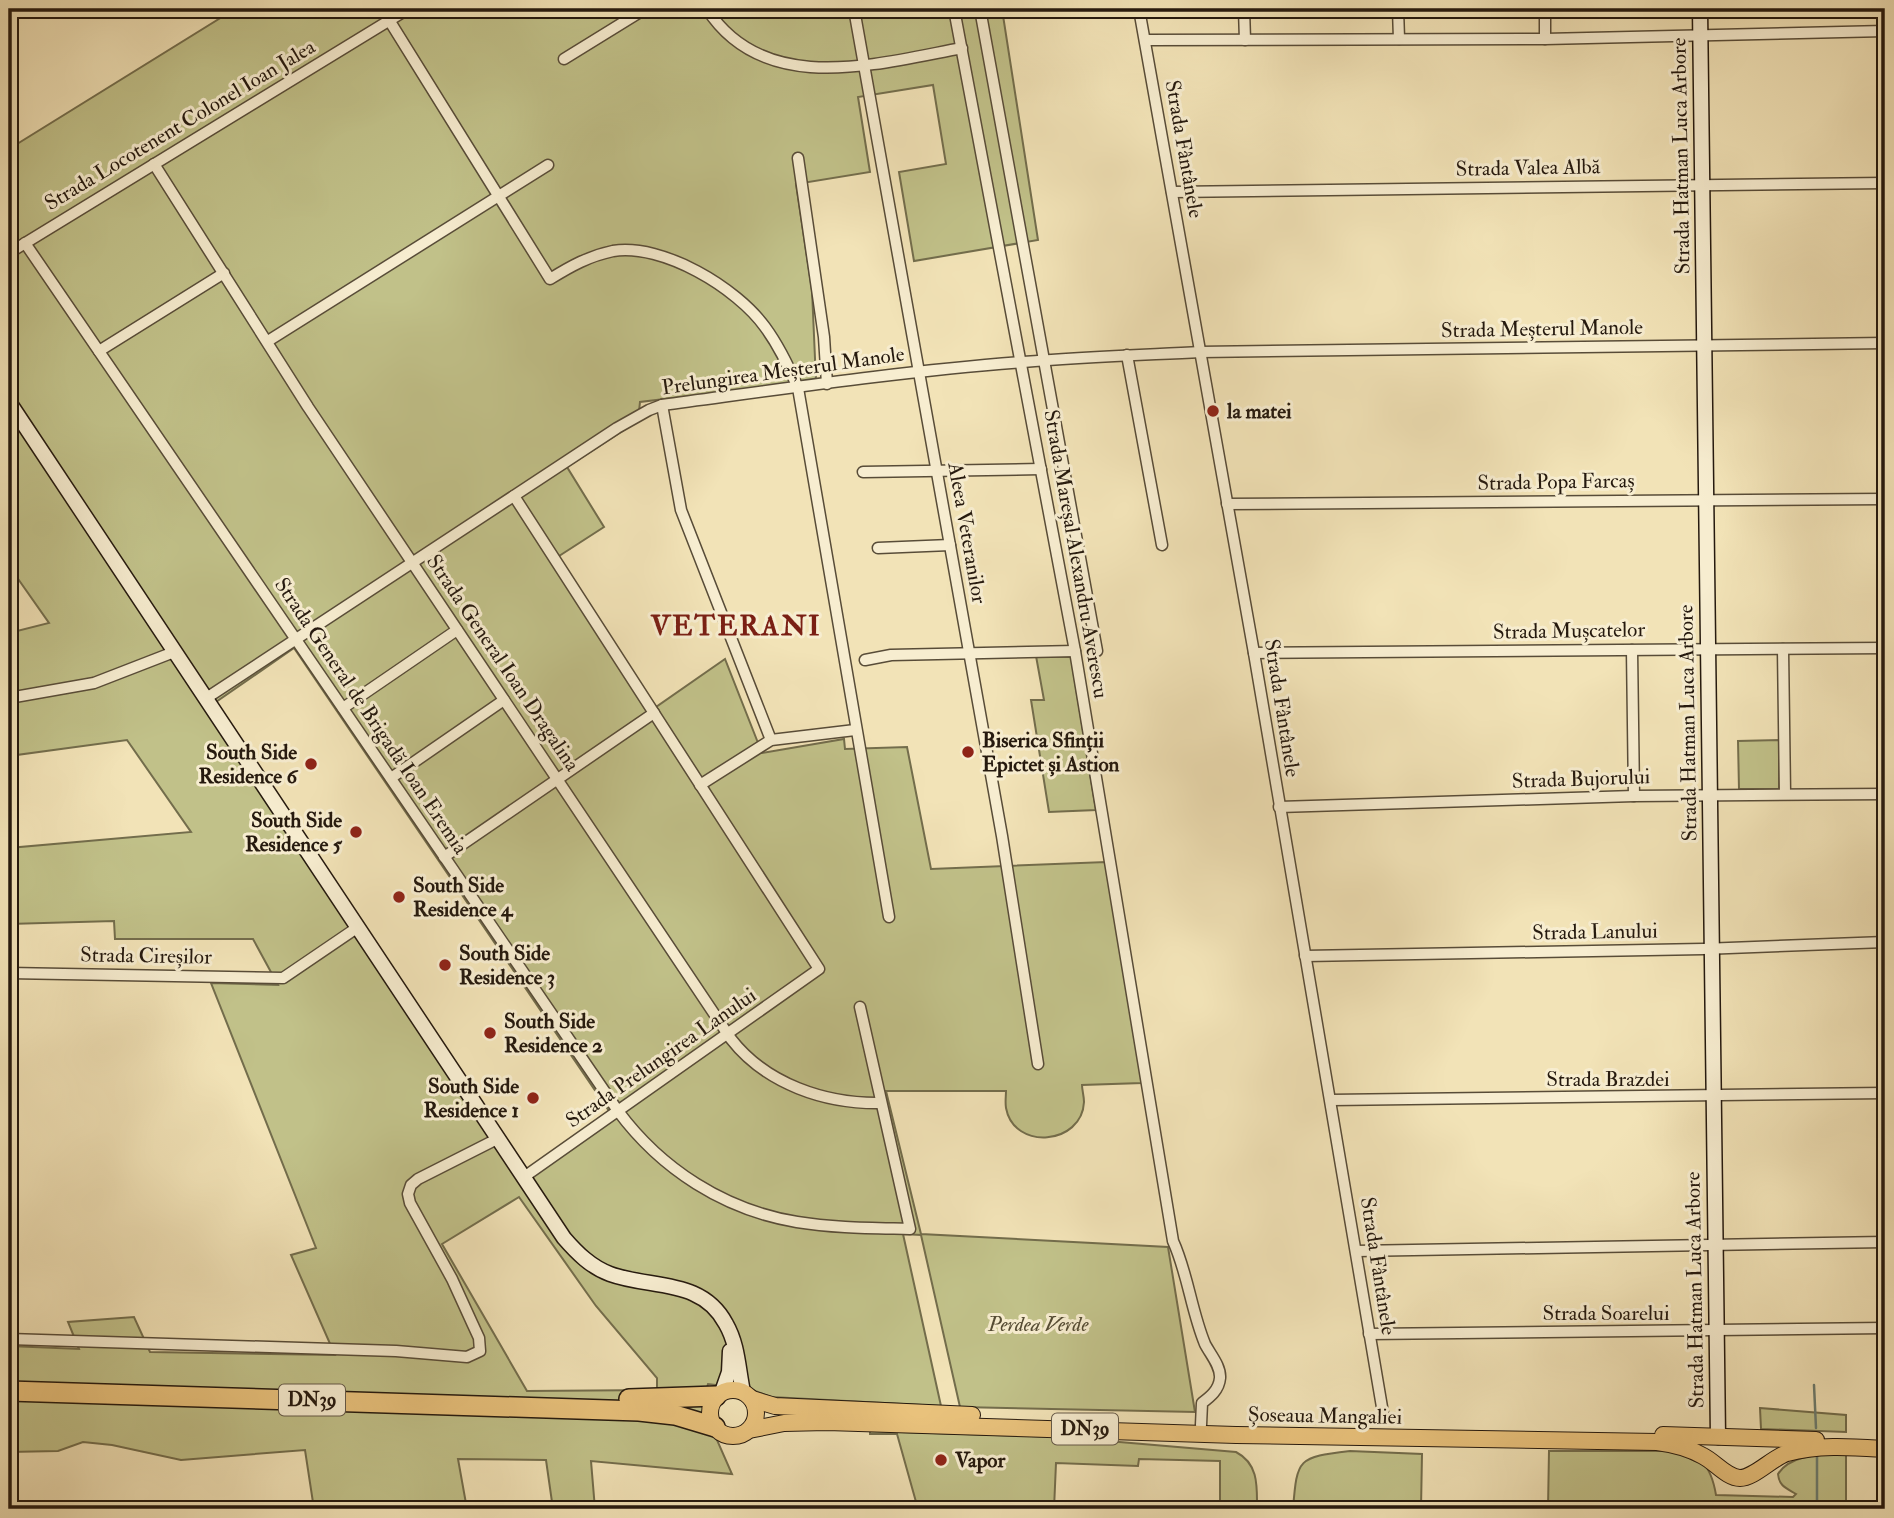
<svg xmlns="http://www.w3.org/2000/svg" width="1894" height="1518" font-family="'IM FELL Double Pica',serif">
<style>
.green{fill:#c1c189;stroke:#736d4c;stroke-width:2;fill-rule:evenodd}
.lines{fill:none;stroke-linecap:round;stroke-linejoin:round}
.stream{stroke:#6c7c6f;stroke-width:2.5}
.street-casing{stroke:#584c38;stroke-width:13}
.secondary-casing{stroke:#25190e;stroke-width:17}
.primary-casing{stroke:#25190e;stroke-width:18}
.highway-casing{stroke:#25190e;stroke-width:22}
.street{stroke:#f7edd0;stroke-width:10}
.secondary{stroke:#f7edd0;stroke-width:14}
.primary{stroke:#e9c27c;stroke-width:16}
.highway{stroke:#e9c27c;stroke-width:19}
.poi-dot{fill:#8f2418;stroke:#f7edd0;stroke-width:2.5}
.labels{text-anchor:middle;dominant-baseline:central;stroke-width:6;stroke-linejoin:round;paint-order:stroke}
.shield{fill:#f7edd0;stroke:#645948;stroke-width:2}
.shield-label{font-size:19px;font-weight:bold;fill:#25190e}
.street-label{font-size:21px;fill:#25190e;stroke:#f7edd0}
.poi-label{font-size:21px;font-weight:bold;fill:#25190e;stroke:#f7edd0;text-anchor:start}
.park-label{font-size:21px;font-style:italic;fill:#544b33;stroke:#f7edd0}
.district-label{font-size:28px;font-weight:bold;letter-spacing:2px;fill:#7a1f14;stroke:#f7edd0}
</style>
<rect width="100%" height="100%" fill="#f2e3b7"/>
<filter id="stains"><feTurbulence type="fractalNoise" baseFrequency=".00286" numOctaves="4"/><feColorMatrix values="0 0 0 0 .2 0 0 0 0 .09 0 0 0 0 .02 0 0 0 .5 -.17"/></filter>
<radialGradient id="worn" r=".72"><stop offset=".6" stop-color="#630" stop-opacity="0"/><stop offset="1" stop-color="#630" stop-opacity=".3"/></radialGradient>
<g class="green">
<path d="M 235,9 L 1002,9 L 1038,240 L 914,261 L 899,172 L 946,164 L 933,85 L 858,97 L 870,172 L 796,184 L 812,290 L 816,381 L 640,402 L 638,421 L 567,467 L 604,527 L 556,558 L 653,709 L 725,659 L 762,753 L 844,739 L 845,749 L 907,747 L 931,869 L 1106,862 L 1142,1083 L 1082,1085 C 1082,1090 1084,1096 1084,1102 C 1082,1145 1014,1151 1006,1108 C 1005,1102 1006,1096 1006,1091 L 886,1091 L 921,1234 L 1168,1247 L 1195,1412 L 960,1407 L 921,1235 L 903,1234 L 941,1406 L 771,1397 L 750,1389 L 708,1384 L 702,1406 L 732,1474 L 591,1461 L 595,1509 L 553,1509 L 546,1460 L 458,1459 L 467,1509 L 314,1509 L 305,1450 L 181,1460 L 112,1445 L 83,1442 L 58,1451 L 9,1452 L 9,1346 L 79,1349 L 68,1322 L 134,1317 L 150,1352 L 335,1355 L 291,1255 L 316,1248 L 211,983 L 278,985 L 253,939 L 115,939 L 114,921 L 9,924 L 9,848 L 191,832 L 127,740 L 9,756 L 9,633 L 49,623 L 9,566 L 9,149 ZM 294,648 L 609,1111 L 529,1173 L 216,702 ZM 519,1197 L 596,1306 L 657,1378 L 657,1390 L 527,1391 L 442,1244 Z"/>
<path d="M 1036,656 L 1071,657 L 1096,810 L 1049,812 L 1031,700 L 1044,700 Z"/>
<path d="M 1779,740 L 1779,789 L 1739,789 L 1738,741 Z"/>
<path d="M 1760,1408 L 1846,1415 L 1846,1432 L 1761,1429 Z"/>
<path d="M 870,1431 L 1061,1437 L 1236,1452 C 1259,1464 1257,1487 1257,1509 L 1220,1509 L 1220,1461 L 1139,1459 L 1138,1466 L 1056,1463 L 1054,1509 L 1013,1509 L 1012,1505 L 983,1503 L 982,1509 L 918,1509 L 897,1434 L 870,1434 Z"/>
<path d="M 1350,1451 L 1422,1454 L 1421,1509 L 1293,1509 C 1297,1458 1298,1457 1350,1451 Z"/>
<path d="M 1549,1451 L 1670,1451 C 1701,1454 1711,1465 1716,1495 L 1793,1497 L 1796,1494 C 1786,1488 1779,1486 1778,1474 C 1791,1453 1824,1455 1846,1453 L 1846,1509 L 1548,1509 Z"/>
</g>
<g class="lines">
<g class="stream">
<path d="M 1814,1385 L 1816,1428"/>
<path d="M 1817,1456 L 1817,1509"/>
</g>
<g class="street-casing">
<g id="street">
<path d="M 707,9 C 764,97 876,64 962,48"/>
<path d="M 854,9 L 1002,836 L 1038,1064"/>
<path d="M 954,9 L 1075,651 L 1173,1241 C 1188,1274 1191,1310 1205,1344 C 1210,1354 1221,1366 1220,1378 C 1219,1390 1210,1397 1202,1403 L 1201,1425"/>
<path d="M 980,9 L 1097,651"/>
<path d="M 1139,9 L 1254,653 L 1383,1413"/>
<path d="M 1244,9 L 1245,40"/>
<path d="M 1398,9 L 1399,39"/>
<path d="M 1545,9 L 1545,39"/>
<path d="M 389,20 L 550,279 C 571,266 589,256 613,251 C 663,243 737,288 765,327 C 779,346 789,367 798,388 L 889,917"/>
<path d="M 1145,40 L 1545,39 L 1885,31"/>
<path d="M 564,59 L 645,9"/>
<path d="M 798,158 L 824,337 L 827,384"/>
<path d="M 154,164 L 308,407 L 731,1039 C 766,1084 825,1104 881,1103"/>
<path d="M 1172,192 L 1885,183"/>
<path d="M 25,243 L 618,1111 C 661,1169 724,1210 797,1222 C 834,1228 872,1228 910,1229 L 860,1007"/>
<path d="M 9,253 L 408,9"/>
<path d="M 268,341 L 548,165"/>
<path d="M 99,351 L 224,273"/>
<path d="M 1127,355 L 1162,545"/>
<path d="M 662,405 L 681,510 L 771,740"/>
<path d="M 863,472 L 1041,469"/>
<path d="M 514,496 L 819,969 L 524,1177"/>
<path d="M 1227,504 L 1885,499"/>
<path d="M 878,548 L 950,545"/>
<path d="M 1783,649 L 1785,794"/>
<path d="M 1632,650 L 1634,796"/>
<path d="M 1254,653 L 1885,648"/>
<path d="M 865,660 L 891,655 L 1075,651"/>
<path d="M 9,698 L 94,683 L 174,652"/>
<path d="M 205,699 L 617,428 L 649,410 L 662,405 C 782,389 903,371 1023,362 C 1082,357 1141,355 1200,352 L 1885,343"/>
<path d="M 343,708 L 457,630"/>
<path d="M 391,778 L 504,700"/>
<path d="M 700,785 L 771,740 L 855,730"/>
<path d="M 1279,807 L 1634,796 L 1885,794"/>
<path d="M 444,857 L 654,713"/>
<path d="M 1305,956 L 1703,949 L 1885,942"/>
<path d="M 9,973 L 283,978 L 358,927"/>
<path d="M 1331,1100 L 1885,1093"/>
<path d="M 1356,1251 L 1885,1242"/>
<path d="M 1369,1334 L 1885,1328"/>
<path d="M 9,1339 L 396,1351 L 467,1357 L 480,1351 L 479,1338 L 473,1325 L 452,1279 L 410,1203 L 408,1194 L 411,1185 L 418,1179 L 499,1138"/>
</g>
</g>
<g class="secondary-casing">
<g id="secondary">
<path d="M 1700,9 L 1718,1437"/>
<path d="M 9,402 L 564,1238 C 577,1253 591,1267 610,1274 C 651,1289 702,1278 726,1324 C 738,1345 738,1368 743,1392"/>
<path d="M 722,1392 L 729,1372 L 730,1351"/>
</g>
</g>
<g class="primary-casing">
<g id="primary">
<circle cx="733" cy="1413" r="23"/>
<path d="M 752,1399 L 775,1406 L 972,1415"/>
<path d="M 749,1430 L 784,1423 L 827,1422 L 1236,1435 L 1657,1442 C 1673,1444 1689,1448 1703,1456 C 1715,1462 1727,1478 1740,1478 C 1754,1478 1772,1458 1787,1453 C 1818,1444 1854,1447 1885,1449"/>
<path d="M 1663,1435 L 1816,1440"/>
</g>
</g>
<g class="highway-casing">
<g id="highway">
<path d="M 9,1391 L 639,1411 L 675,1415 L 715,1427"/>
<path d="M 629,1399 L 716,1396"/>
</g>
</g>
<use href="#street" class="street"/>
<use href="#secondary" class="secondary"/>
<use href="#primary" class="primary"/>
<use href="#highway" class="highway"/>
</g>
<g class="poi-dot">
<circle cx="1213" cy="411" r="7"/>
<circle cx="968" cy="752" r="7"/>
<circle cx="311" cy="764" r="7"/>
<circle cx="356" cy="832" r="7"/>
<circle cx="399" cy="897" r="7"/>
<circle cx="445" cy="965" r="7"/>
<circle cx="490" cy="1033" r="7"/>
<circle cx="533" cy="1098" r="7"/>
<circle cx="941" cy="1460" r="7"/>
</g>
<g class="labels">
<g class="shield">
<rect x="279" y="1384.5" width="66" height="31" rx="5"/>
<rect x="1052" y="1413.5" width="66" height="31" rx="5"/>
</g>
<g class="shield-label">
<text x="312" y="1400">DN39</text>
<text x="1085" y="1429">DN39</text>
</g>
<g class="street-label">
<text transform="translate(180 125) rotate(-31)">Strada Locotenent Colonel Ioan Jalea</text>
<text transform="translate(1184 149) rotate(80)">Strada Fântânele</text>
<text transform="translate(1681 156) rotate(-91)">Strada Hatman Luca Arbore</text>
<text transform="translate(1528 168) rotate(-1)">Strada Valea Albă</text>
<text transform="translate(1542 329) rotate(-1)">Strada Meșterul Manole</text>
<text transform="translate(783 371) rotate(-8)">Prelungirea Meșterul Manole</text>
<text transform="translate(1556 482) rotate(-1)">Strada Popa Farcaș</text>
<text transform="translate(967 533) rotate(80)">Aleea Veteranilor</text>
<text transform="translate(1076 554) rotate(80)">Strada Mareșal Alexandru Averescu</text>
<text transform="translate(1569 631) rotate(-1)">Strada Mușcatelor</text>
<text transform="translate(503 663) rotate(56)">Strada General Ioan Dragalina</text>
<text transform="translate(1282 708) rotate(81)">Strada Fântânele</text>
<text transform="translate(371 716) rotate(56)">Strada General de Brigadă Ioan Eremia</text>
<text transform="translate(1688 723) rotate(-91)">Strada Hatman Luca Arbore</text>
<text transform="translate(1581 779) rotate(-2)">Strada Bujorului</text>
<text transform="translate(1595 932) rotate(-1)">Strada Lanului</text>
<text transform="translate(146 956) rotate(1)">Strada Cireșilor</text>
<text transform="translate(661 1058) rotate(-35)">Strada Prelungirea Lanului</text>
<text x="1608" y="1079">Strada Brazdei</text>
<text transform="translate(1378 1266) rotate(81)">Strada Fântânele</text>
<text transform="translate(1695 1290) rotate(-91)">Strada Hatman Luca Arbore</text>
<text x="1606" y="1313">Strada Soarelui</text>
<text transform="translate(1325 1416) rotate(1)">Șoseaua Mangaliei</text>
</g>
<g class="poi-label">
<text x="1227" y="411">la matei</text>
<text x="982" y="740">Biserica Sfinții<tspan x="982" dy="24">Epictet și Astion</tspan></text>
<text x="297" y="752" text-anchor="end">South Side<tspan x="297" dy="24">Residence 6</tspan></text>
<text x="342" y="820" text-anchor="end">South Side<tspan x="342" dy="24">Residence 5</tspan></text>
<text x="413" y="885">South Side<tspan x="413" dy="24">Residence 4</tspan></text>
<text x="459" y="953">South Side<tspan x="459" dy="24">Residence 3</tspan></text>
<text x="504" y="1021">South Side<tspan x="504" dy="24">Residence 2</tspan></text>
<text x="519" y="1086" text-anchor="end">South Side<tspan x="519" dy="24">Residence 1</tspan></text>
<text x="955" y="1460">Vapor</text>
</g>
<g class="park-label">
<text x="1038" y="1324">Perdea Verde</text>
</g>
<g class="district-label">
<text x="736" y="626">VETERANI</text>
</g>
</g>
<rect width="1894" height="1518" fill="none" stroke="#f2e3b7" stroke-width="35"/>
<rect x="10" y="10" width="1873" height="1497" fill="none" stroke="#25190e" stroke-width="3.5"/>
<rect x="18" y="18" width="1859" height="1483" fill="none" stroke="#25190e" stroke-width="2"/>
<rect width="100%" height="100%" filter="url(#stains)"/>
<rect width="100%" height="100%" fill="url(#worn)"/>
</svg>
